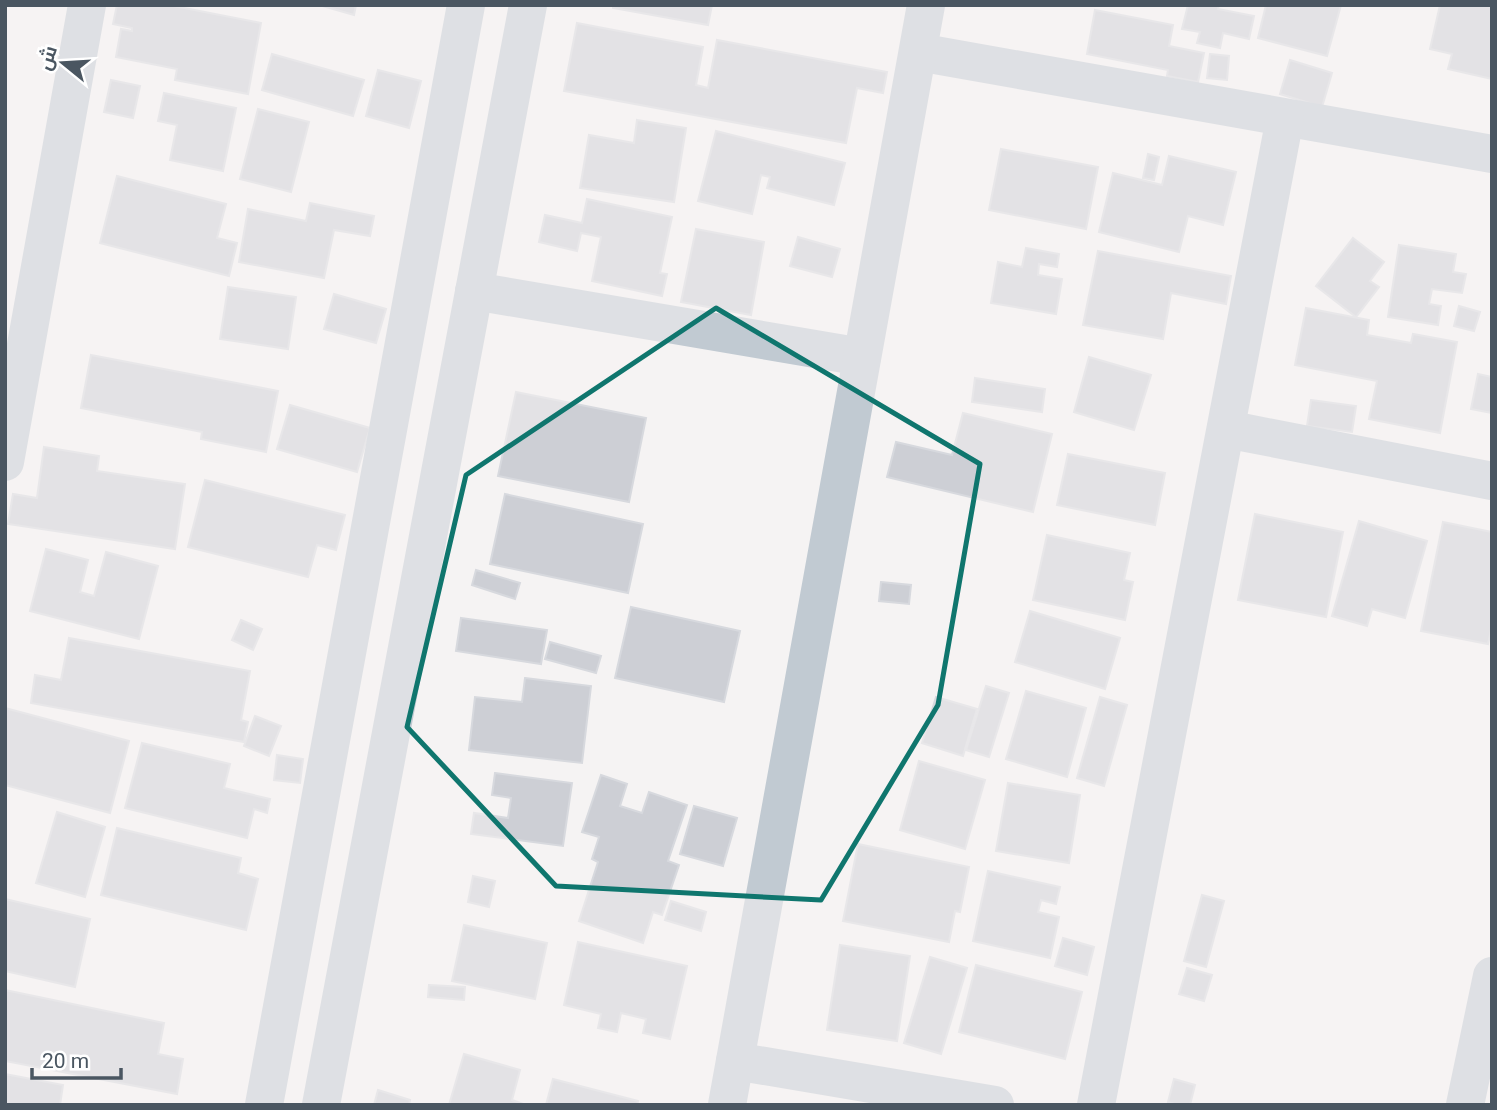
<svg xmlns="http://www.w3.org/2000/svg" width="1497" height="1110" font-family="Roboto,Cairo,sans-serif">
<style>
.building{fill:#cdcfd5;stroke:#d7d9de;stroke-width:2}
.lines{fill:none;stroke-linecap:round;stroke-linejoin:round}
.minor{stroke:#c1cad2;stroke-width:38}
.marked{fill:none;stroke:#0f766e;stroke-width:5;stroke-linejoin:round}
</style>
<rect width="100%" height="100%" fill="#f5f3f3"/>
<g class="building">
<path d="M 117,5 L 169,5 L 261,23 L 248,94 L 175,80 L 177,69 L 116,57 L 121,29 L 132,31 L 132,28 L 113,24 Z"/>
<path d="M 319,5 L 356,5 L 354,15 Z"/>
<path d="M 613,5 L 712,5 L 708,25 L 613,8 Z"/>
<path d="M 1188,5 L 1219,5 L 1218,9 L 1254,16 L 1249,39 L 1223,33 L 1220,48 L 1197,43 L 1200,32 L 1182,29 Z"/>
<path d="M 1266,5 L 1341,5 L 1327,56 L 1258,38 Z"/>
<path d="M 1440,5 L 1492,5 L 1492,79 L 1448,69 L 1452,54 L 1430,49 Z"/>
<path d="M 1095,10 L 1173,25 L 1169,46 L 1204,53 L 1198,82 L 1167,76 L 1168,70 L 1087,54 Z"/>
<path d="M 577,23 L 703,47 L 696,85 L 708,88 L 717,40 L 887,72 L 883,93 L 857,88 L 846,143 L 564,91 Z"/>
<path d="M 272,54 L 364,80 L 353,116 L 262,90 Z"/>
<path d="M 1210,54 L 1229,56 L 1227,80 L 1207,78 Z"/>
<path d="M 1290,60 L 1332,73 L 1322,107 L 1280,94 Z"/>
<path d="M 378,70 L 421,81 L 409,128 L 366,116 Z"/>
<path d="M 111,80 L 140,86 L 133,118 L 104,112 Z"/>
<path d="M 164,93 L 236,108 L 223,171 L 170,160 L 177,125 L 158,121 Z"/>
<path d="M 258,109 L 309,122 L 291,192 L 240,179 Z"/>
<path d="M 637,120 L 686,128 L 674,202 L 580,188 L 589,135 L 634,143 Z"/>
<path d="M 716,131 L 845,163 L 834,205 L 767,188 L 770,177 L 761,175 L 752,214 L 698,201 Z"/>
<path d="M 1001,149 L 1098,167 L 1086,229 L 989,210 Z"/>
<path d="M 1148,154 L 1159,157 L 1154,180 L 1143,178 Z"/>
<path d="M 1169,156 L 1236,172 L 1223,225 L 1188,216 L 1179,252 L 1099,232 L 1113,173 L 1162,185 Z"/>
<path d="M 117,176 L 226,204 L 217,238 L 237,243 L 229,276 L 100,243 Z"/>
<path d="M 587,199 L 672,217 L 660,273 L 667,274 L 662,296 L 592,281 L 601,237 L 581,233 L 577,251 L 539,242 L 545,215 L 582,223 Z"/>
<path d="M 310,203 L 374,216 L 370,236 L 334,230 L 324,278 L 239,262 L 248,209 L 306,221 Z"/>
<path d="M 696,229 L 764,242 L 751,315 L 681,302 Z"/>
<path d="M 798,237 L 840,249 L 832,277 L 790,266 Z"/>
<path d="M 1353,238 L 1384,262 L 1370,281 L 1379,287 L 1356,317 L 1316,286 Z"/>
<path d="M 1399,245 L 1456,254 L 1453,272 L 1466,274 L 1462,293 L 1432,289 L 1429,304 L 1441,306 L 1438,325 L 1388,317 Z"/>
<path d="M 1026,248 L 1059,254 L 1057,267 L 1039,264 L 1038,275 L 1062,279 L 1056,314 L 991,303 L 998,262 L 1022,267 Z"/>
<path d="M 1098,251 L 1231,276 L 1226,304 L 1171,293 L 1163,339 L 1083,325 Z"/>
<path d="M 228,287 L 296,297 L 288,349 L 220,339 Z"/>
<path d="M 334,294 L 386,309 L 376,343 L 324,329 Z"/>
<path d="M 1459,306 L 1480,312 L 1474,331 L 1454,326 Z"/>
<path d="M 1306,308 L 1369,320 L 1367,335 L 1411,343 L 1413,334 L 1457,342 L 1440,433 L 1369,419 L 1377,381 L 1295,365 Z"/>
<path d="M 91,355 L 278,391 L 266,452 L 201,439 L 202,432 L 81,408 Z"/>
<path d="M 1089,357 L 1151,375 L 1134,430 L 1074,412 Z"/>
<path d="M 1478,374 L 1492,377 L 1492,413 L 1471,409 Z"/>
<path d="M 975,378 L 1045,389 L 1042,412 L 972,402 Z"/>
<path d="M 516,392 L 646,418 L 629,502 L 498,476 Z"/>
<path d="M 1311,400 L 1356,406 L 1352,432 L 1307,426 Z"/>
<path d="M 290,405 L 370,428 L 357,472 L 277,449 Z"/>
<path d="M 963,413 L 1052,434 L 1033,512 L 887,477 L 896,442 L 952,455 Z"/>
<path d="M 44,447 L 99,456 L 97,471 L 185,484 L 175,549 L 8,524 L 13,494 L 37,498 Z"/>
<path d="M 1068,454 L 1165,473 L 1155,525 L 1057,505 Z"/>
<path d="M 205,480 L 345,515 L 336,550 L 317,545 L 308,577 L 188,547 Z"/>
<path d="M 505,494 L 643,524 L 628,593 L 490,564 Z"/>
<path d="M 1255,514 L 1343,532 L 1326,617 L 1238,600 Z"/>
<path d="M 1359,521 L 1427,541 L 1405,618 L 1372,609 L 1367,626 L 1332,616 Z"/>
<path d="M 1443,522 L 1492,532 L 1492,626 L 1488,644 L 1421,631 Z"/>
<path d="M 1047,535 L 1130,553 L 1124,580 L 1133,582 L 1125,620 L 1033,600 Z"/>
<path d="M 46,549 L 88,560 L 80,592 L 94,596 L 106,552 L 158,566 L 139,639 L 30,611 Z"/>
<path d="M 476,570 L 520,583 L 515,599 L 472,585 Z"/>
<path d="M 881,582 L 911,585 L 909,604 L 879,601 Z"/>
<path d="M 631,607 L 740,631 L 724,702 L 615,678 Z"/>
<path d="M 1030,611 L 1120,638 L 1105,689 L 1015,662 Z"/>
<path d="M 461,618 L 547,630 L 541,664 L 456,651 Z"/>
<path d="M 241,620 L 262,629 L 253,650 L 232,640 Z"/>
<path d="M 69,638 L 250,671 L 241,720 L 248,722 L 244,742 L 31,703 L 35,675 L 61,680 Z"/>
<path d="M 550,642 L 601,656 L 596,673 L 545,659 Z"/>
<path d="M 525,678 L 591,686 L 582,763 L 469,750 L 475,697 L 522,702 Z"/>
<path d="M 986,686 L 1009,693 L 989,757 L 966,750 Z"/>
<path d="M 1026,691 L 1086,708 L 1067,777 L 1006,759 Z"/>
<path d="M 936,697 L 977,709 L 963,756 L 922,743 Z"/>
<path d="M 1100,697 L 1127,705 L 1104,786 L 1077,778 Z"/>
<path d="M 5,708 L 129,741 L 110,813 L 5,785 Z"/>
<path d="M 255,716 L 281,726 L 269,756 L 244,746 Z"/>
<path d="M 142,743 L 230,764 L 224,788 L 270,799 L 267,813 L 254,809 L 247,838 L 125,808 Z"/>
<path d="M 277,755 L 303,759 L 300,783 L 274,780 Z"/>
<path d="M 919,761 L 985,780 L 965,849 L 900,830 Z"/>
<path d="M 495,773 L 572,783 L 563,846 L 471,834 L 474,813 L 508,818 L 511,798 L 492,795 Z"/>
<path d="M 601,775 L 627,784 L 620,806 L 642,813 L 649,792 L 687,805 L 668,861 L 679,865 L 662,915 L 653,912 L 643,943 L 579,921 L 598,862 L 592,859 L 599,837 L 582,832 Z"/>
<path d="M 1008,783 L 1080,795 L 1069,863 L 996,851 Z"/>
<path d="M 694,806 L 737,818 L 723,866 L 680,854 Z"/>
<path d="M 57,812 L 105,827 L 85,897 L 36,883 Z"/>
<path d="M 117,828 L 241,858 L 238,873 L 258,879 L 246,930 L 101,895 Z"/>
<path d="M 858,844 L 969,867 L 960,912 L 955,911 L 949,942 L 843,921 Z"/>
<path d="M 988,871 L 1060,887 L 1056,904 L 1041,900 L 1038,912 L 1059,917 L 1050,958 L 973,941 Z"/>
<path d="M 473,876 L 495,881 L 489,907 L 468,902 Z"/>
<path d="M 1202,895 L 1224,901 L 1206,967 L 1184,961 Z"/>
<path d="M 5,899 L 90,919 L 75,987 L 5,971 Z"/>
<path d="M 671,901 L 706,912 L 701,931 L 665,920 Z"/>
<path d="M 464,925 L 547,943 L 535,999 L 452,981 Z"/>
<path d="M 1063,938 L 1094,947 L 1087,975 L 1055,966 Z"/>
<path d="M 578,942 L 687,966 L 670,1039 L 643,1033 L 646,1019 L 621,1013 L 617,1032 L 598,1028 L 601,1014 L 564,1005 Z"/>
<path d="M 840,945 L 910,956 L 897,1041 L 827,1030 Z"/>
<path d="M 930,957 L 967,968 L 941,1054 L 904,1043 Z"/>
<path d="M 976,965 L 1082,992 L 1065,1059 L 959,1032 Z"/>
<path d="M 1187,968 L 1212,975 L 1204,1001 L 1179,994 Z"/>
<path d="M 429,985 L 465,987 L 464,1000 L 428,997 Z"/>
<path d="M 5,990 L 164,1023 L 158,1054 L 183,1059 L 177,1094 L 5,1061 Z"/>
<path d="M 464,1054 L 520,1070 L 512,1100 L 526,1105 L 449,1105 Z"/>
<path d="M 5,1074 L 63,1085 L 60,1105 L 5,1105 Z"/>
<path d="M 553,1079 L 638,1101 L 637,1105 L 546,1105 Z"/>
<path d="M 1174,1079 L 1195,1085 L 1190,1105 L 1177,1105 L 1168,1102 Z"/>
<path d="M 378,1090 L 410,1100 L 409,1105 L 374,1105 Z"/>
</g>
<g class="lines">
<g class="minor">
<path d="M 918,52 L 1492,154"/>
<path d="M 474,291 L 862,357"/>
<path d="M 1226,429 L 1492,481"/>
<path d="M 5,462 L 87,5"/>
<path d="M 735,1061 L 995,1105"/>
<path d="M 264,1105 L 466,5"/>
<path d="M 321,1105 L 528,5"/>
<path d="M 727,1105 L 926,5"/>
<path d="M 1096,1105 L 1285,118"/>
<path d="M 1465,1105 L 1492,976"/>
</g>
</g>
<path d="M0 0H1497V1110H0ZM 716,308 L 980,464 L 938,705 L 821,900 L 556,886 L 407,727 L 466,475 Z" fill="#f5f3f3" fill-opacity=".55" fill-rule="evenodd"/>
<path class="marked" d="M 716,308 L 980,464 L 938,705 L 821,900 L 556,886 L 407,727 L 466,475 Z"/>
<rect width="1497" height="1110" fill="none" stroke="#4a5661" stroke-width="14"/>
<g transform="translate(63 63) rotate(288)" stroke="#ffffff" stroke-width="5" paint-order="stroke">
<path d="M0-5L12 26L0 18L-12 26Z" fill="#4a5661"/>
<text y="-10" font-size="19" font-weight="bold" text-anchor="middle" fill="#4a5661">ش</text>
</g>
<path d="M32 1068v10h89v-10" fill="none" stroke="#4a5661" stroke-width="3.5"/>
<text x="42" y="1068" font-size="21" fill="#4a5661" stroke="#ffffff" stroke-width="5" paint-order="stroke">20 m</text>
</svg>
